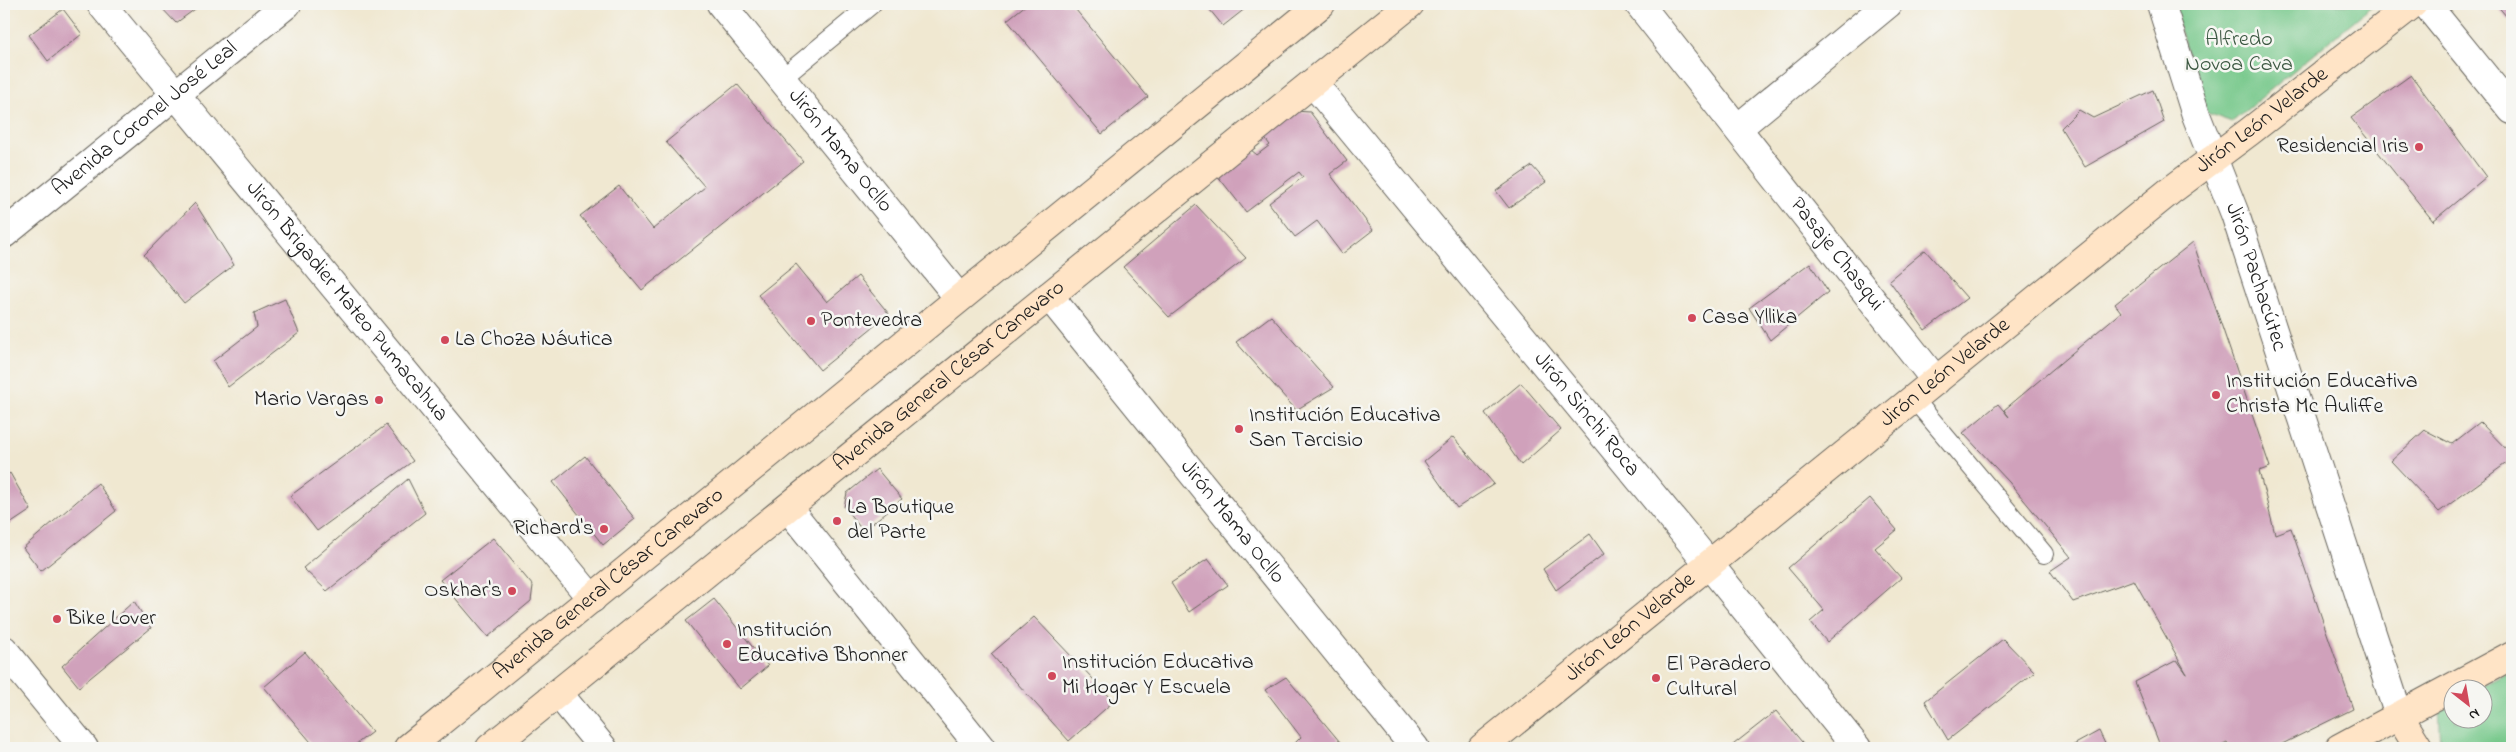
<svg xmlns="http://www.w3.org/2000/svg" width="2516" height="752" font-family="'Indie Flower',sans-serif">
<style>
.green{fill:#76c88a;stroke:#497253}
.building{fill:#d0a1bb}
.lines{fill:none;stroke-linecap:round;stroke-linejoin:round}
.lane-casing{stroke:#66635b;stroke-width:20}
.street-casing{stroke:#66635b;stroke-width:30}
.secondary-casing{stroke:#66635b;stroke-width:30}
.lane{stroke:#fff;stroke-width:18}
.street{stroke:#fff;stroke-width:28}
.secondary{stroke:#ffe4c6;stroke-width:28}
.poi-dot{fill:#d1495b;stroke:#f6f6f2;stroke-width:2}
.labels{text-anchor:middle;dominant-baseline:central;stroke-width:5;stroke-linejoin:round;paint-order:stroke}
.park-label{font-size:22px;fill:#3c5842;stroke:#f6f6f2}
.street-label{font-size:22px;fill:#1c1c1c;stroke:#f6f6f2}
.poi-label{font-size:22px;fill:#1c1c1c;stroke:#f6f6f2;text-anchor:start}
</style>
<rect width="100%" height="100%" fill="#f6f6f2"/>
<filter id="ink" filterUnits="userSpaceOnUse"><feTurbulence type="fractalNoise" baseFrequency=".02" numOctaves="2"/><feDisplacementMap in="SourceGraphic" scale="10" xChannelSelector="R" yChannelSelector="G"/><feConvolveMatrix kernelMatrix="1 2 1 2 8 2 1 2 1" color-interpolation-filters="sRGB"/></filter>
<filter id="wash" filterUnits="userSpaceOnUse"><feTurbulence type="fractalNoise" baseFrequency=".0096" numOctaves="4" result="noise"/><feDisplacementMap in="SourceGraphic" scale="20" xChannelSelector="R" yChannelSelector="G"/><feGaussianBlur stdDeviation="1.12" result="paint"/><feColorMatrix in="noise" values="0 0 0 0 0 0 0 0 0 0 0 0 0 0 0 0 0 1.4 0 .05"/><feComposite in="paint" operator="in"/></filter>
<g filter="url(#wash)">
<rect width="100%" height="100%" fill="#f0e8d1"/>
<g class="green">
<path d="M 2172,4 L 2374,4 L 2232,122 L 2207,113 Z"/>
<path d="M 2512,671 L 2512,748 L 2441,748 L 2439,709 L 2453,702 L 2454,720 L 2484,720 L 2484,690 L 2477,689 Z"/>
</g>
<g id="blocks">
<g class="building">
<path d="M 158,4 L 202,4 L 176,23 Z"/>
<path d="M 1027,4 L 1071,4 L 1148,97 L 1102,134 L 1007,20 Z"/>
<path d="M 1205,4 L 1251,4 L 1223,26 Z"/>
<path d="M 2496,4 L 2512,4 L 2512,23 Z"/>
<path d="M 63,9 L 82,34 L 48,61 L 29,35 Z"/>
<path d="M 2411,75 L 2486,177 L 2433,221 L 2351,118 Z"/>
<path d="M 737,84 L 803,161 L 642,290 L 580,216 L 619,186 L 653,229 L 705,187 L 666,142 Z"/>
<path d="M 2153,90 L 2164,122 L 2085,167 L 2061,128 L 2079,110 L 2093,118 Z"/>
<path d="M 1295,111 L 1310,112 L 1347,161 L 1330,174 L 1373,230 L 1342,254 L 1317,221 L 1295,237 L 1269,203 L 1303,177 L 1299,172 L 1246,212 L 1217,175 L 1250,149 L 1257,155 L 1270,145 L 1263,136 Z"/>
<path d="M 1532,166 L 1546,182 L 1509,208 L 1496,191 Z"/>
<path d="M 195,203 L 234,265 L 184,303 L 144,255 Z"/>
<path d="M 1196,205 L 1246,258 L 1169,317 L 1123,267 Z"/>
<path d="M 2193,242 L 2270,467 L 2259,471 L 2275,534 L 2291,528 L 2353,709 L 2274,748 L 2230,748 L 2227,743 L 2217,748 L 2161,748 L 2135,682 L 2177,660 L 2187,674 L 2134,580 L 2073,602 L 2050,571 L 2071,557 L 2009,482 L 1963,433 L 1998,404 L 2009,417 L 2004,410 L 2121,312 L 2115,304 Z"/>
<path d="M 1925,250 L 1967,298 L 1925,330 L 1889,280 Z"/>
<path d="M 1810,263 L 1828,292 L 1770,340 L 1749,308 Z"/>
<path d="M 796,264 L 827,302 L 858,276 L 889,314 L 820,370 L 758,295 Z"/>
<path d="M 285,299 L 299,333 L 228,387 L 213,361 L 257,327 L 254,313 Z"/>
<path d="M 1271,316 L 1334,387 L 1296,410 L 1236,342 Z"/>
<path d="M 1521,383 L 1561,430 L 1521,465 L 1485,413 Z"/>
<path d="M 2480,422 L 2512,455 L 2512,459 L 2439,512 L 2391,461 L 2425,430 L 2452,444 Z"/>
<path d="M 386,425 L 413,461 L 317,531 L 290,496 Z"/>
<path d="M 1453,437 L 1494,484 L 1457,508 L 1424,461 Z"/>
<path d="M 585,456 L 635,519 L 603,545 L 553,482 Z"/>
<path d="M 877,469 L 902,499 L 863,531 L 844,507 L 847,493 Z"/>
<path d="M 10,473 L 31,510 L 4,528 L 4,478 Z"/>
<path d="M 408,479 L 425,513 L 327,591 L 303,568 Z"/>
<path d="M 98,483 L 116,511 L 41,571 L 23,548 Z"/>
<path d="M 1870,498 L 1897,530 L 1875,548 L 1901,578 L 1827,642 L 1810,622 L 1824,610 L 1788,568 Z"/>
<path d="M 1590,534 L 1604,554 L 1556,590 L 1543,569 Z"/>
<path d="M 493,538 L 533,586 L 531,601 L 488,637 L 440,580 Z"/>
<path d="M 1208,559 L 1228,585 L 1189,612 L 1171,583 Z"/>
<path d="M 714,599 L 768,666 L 740,689 L 686,621 Z"/>
<path d="M 134,601 L 151,628 L 79,687 L 62,666 Z"/>
<path d="M 1034,617 L 1114,701 L 1069,741 L 991,654 Z"/>
<path d="M 2003,639 L 2035,672 L 1948,740 L 1925,701 Z"/>
<path d="M 305,652 L 372,732 L 351,748 L 316,748 L 264,687 Z"/>
<path d="M 1286,677 L 1345,748 L 1290,748 L 1301,737 L 1265,690 Z"/>
<path d="M 1776,711 L 1807,748 L 1729,748 Z"/>
<path d="M 2099,731 L 2107,748 L 2068,748 Z"/>
</g>
</g>
</g>
<g filter="url(#ink)">
<use href="#blocks" fill-opacity="0" stroke="#66635b" stroke-width="1"/>
<g class="lines">
<g class="lane-casing">
<g id="lane">
<path d="M 781,79 L 872,4"/>
<path d="M 1914,399 L 2044,554"/>
</g>
</g>
<g class="street-casing">
<g id="street">
<path id="s1" d="M 101,4 L 592,599"/>
<path id="s2" d="M 721,4 L 959,298"/>
<path id="s3" d="M 1639,4 L 1936,381"/>
<path id="s4" d="M 2161,4 L 2196,115 L 2235,214 L 2399,716"/>
<path d="M 2426,4 L 2512,110"/>
<path id="s5" d="M 1313,83 L 1688,538 L 1857,748"/>
<path d="M 1738,128 L 1888,4"/>
<path id="s6" d="M 4,234 L 287,4"/>
<path id="s7" d="M 1049,296 L 1415,748"/>
<path d="M 788,508 L 981,748"/>
<path d="M 4,650 L 84,748"/>
<path d="M 558,693 L 603,748"/>
</g>
</g>
<g class="secondary-casing">
<g id="secondary">
<path d="M 2399,716 L 2419,748"/>
<path id="s8" d="M 408,748 L 1321,4"/>
<path id="s9" d="M 490,748 L 1410,4"/>
<path id="s10" d="M 1482,748 L 2170,191 L 2249,132 L 2413,4"/>
<path d="M 2339,748 L 2512,655"/>
</g>
</g>
<use href="#lane" class="lane"/>
<use href="#street" class="street"/>
<use href="#secondary" class="secondary"/>
</g>
</g>
<g class="poi-dot">
<circle cx="2419" cy="147" r="5"/>
<circle cx="1692" cy="318" r="5"/>
<circle cx="811" cy="321" r="5"/>
<circle cx="445" cy="340" r="5"/>
<circle cx="2216" cy="395" r="5"/>
<circle cx="379" cy="400" r="5"/>
<circle cx="1239" cy="429" r="5"/>
<circle cx="837" cy="521" r="5"/>
<circle cx="604" cy="529" r="5"/>
<circle cx="512" cy="591" r="5"/>
<circle cx="57" cy="619" r="5"/>
<circle cx="727" cy="644" r="5"/>
<circle cx="1052" cy="676" r="5"/>
<circle cx="1656" cy="678" r="5"/>
</g>
<g class="labels">
<g class="park-label">
<text x="2239" y="40">Alfredo<tspan x="2239" dy="25">Novoa Cava</tspan></text>
</g>
<g class="street-label">
<text stroke="none"><textPath href="#s6" startOffset="182">Avenida Coronel José Leal</textPath></text>
<text stroke="none"><textPath href="#s10" startOffset="1001">Jirón León Velarde</textPath></text>
<text stroke="none"><textPath href="#s2" startOffset="189">Jirón Mama Ocllo</textPath></text>
<text stroke="none"><textPath href="#s3" startOffset="319">Pasaje Chasqui</textPath></text>
<text stroke="none"><textPath href="#s4" startOffset="289">Jirón Pachacútec</textPath></text>
<text stroke="none"><textPath href="#s1" startOffset="386">Jirón Brigadier Mateo Pumacahua</textPath></text>
<text stroke="none"><textPath href="#s10" startOffset="596">Jirón León Velarde</textPath></text>
<text stroke="none"><textPath href="#s9" startOffset="591">Avenida General César Canevaro</textPath></text>
<text stroke="none"><textPath href="#s5" startOffset="430">Jirón Sinchi Roca</textPath></text>
<text stroke="none"><textPath href="#s7" startOffset="291">Jirón Mama Ocllo</textPath></text>
<text stroke="none"><textPath href="#s8" startOffset="259">Avenida General César Canevaro</textPath></text>
<text stroke="none"><textPath href="#s10" startOffset="191">Jirón León Velarde</textPath></text>
</g>
<g class="poi-label">
<text x="2409" y="147" text-anchor="end">Residencial Iris</text>
<text x="1702" y="318">Casa Yllika</text>
<text x="821" y="321">Pontevedra</text>
<text x="455" y="340">La Choza Náutica</text>
<text x="2226" y="382">Institución Educativa<tspan x="2226" dy="25">Christa Mc Auliffe</tspan></text>
<text x="369" y="400" text-anchor="end">Mario Vargas</text>
<text x="1249" y="416">Institución Educativa<tspan x="1249" dy="25">San Tarcisio</tspan></text>
<text x="847" y="508">La Boutique<tspan x="847" dy="25">del Parte</tspan></text>
<text x="594" y="529" text-anchor="end">Richard's</text>
<text x="502" y="591" text-anchor="end">Oskhar's</text>
<text x="67" y="619">Bike Lover</text>
<text x="737" y="631">Institución<tspan x="737" dy="25">Educativa Bhonner</tspan></text>
<text x="1062" y="663">Institución Educativa<tspan x="1062" dy="25">Mi Hogar Y Escuela</tspan></text>
<text x="1666" y="665">El Paradero<tspan x="1666" dy="25">Cultural</tspan></text>
</g>
</g>
<rect width="2516" height="752" fill="none" stroke="#f6f6f2" stroke-width="20"/>
<g transform="translate(2468 704) rotate(149)"><circle r="24" fill="#f6f6f2" stroke="#9f9f9c"/>
<path d="M0-4L9 19L0 12L-9 19Z" fill="#d1495b"/>
<text y="-8" font-size="14" font-weight="bold" text-anchor="middle" fill="#1c1c1c">N</text>
</g>
</svg>
